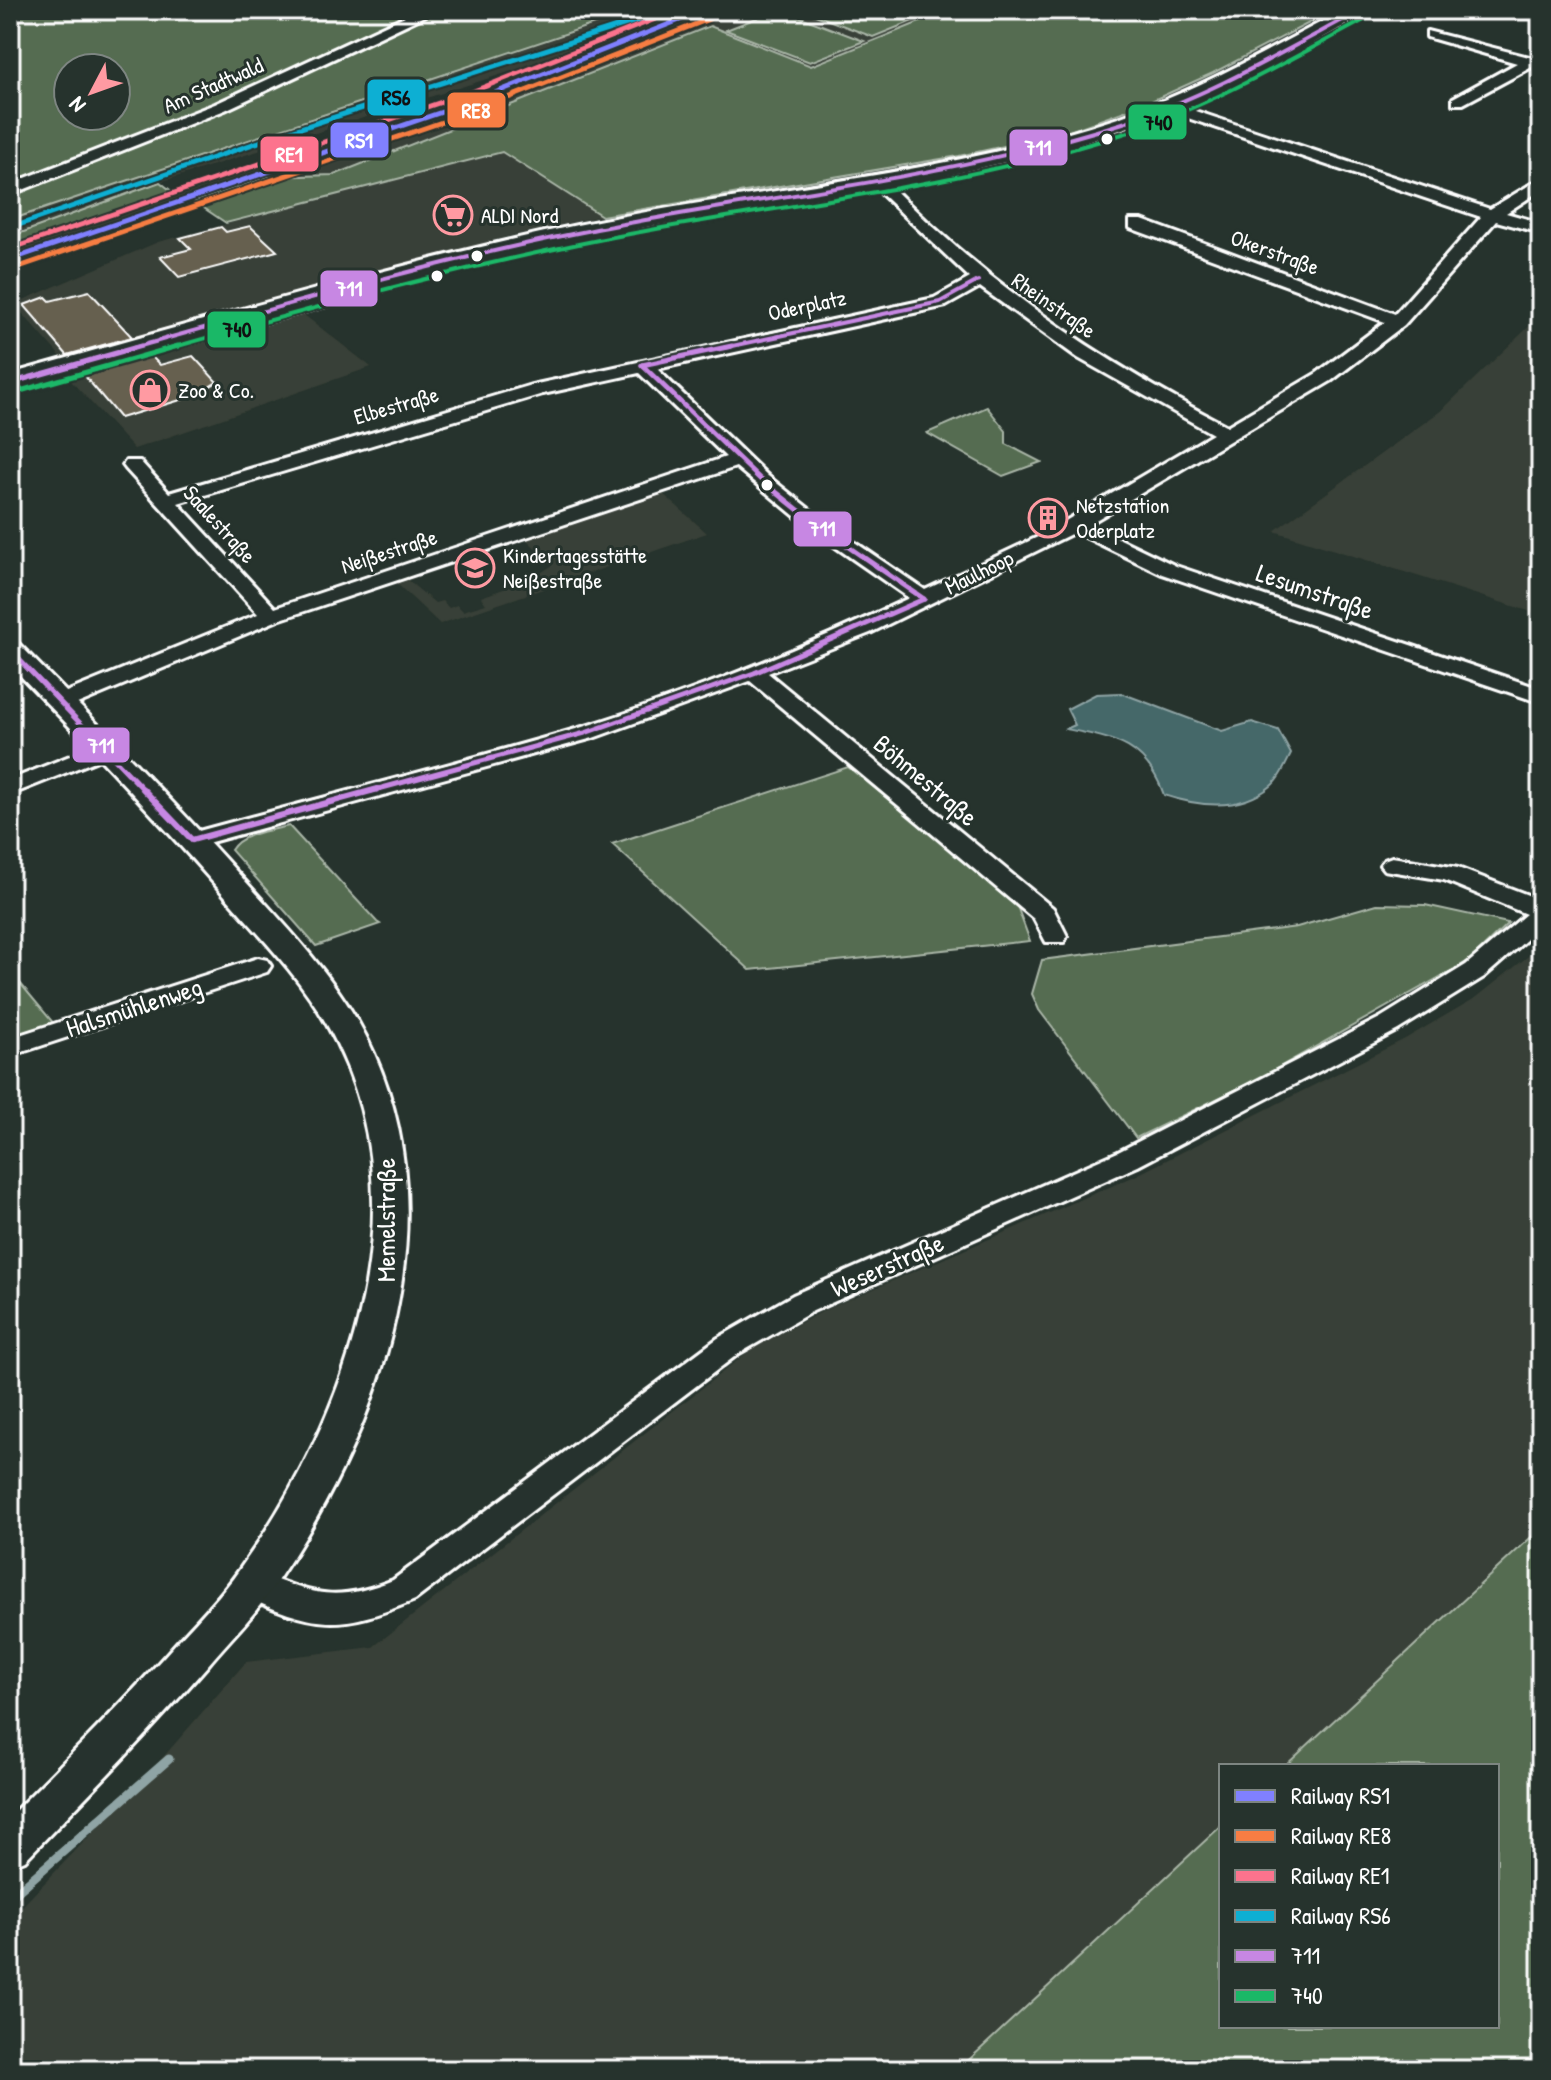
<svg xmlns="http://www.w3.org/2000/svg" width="1551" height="2080" font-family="'Patrick Hand',sans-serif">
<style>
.built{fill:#394037}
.green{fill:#556c51;stroke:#aab6a8;stroke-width:2;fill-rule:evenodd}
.water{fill:#446869;stroke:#8fa4a5;stroke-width:2}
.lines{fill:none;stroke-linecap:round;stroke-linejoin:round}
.stream{stroke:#8fa4a5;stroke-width:9}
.building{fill:#66604f;stroke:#fff;stroke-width:2}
.minor-casing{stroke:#fff;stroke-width:6}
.tertiary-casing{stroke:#fff;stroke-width:6}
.primary-casing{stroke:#fff;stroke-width:6}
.minor{fill:#26332d;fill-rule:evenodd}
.tertiary{fill:#26332d;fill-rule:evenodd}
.primary{fill:#26332d;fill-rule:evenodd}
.bus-1-far2-casing{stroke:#26332d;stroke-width:8}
.bus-1-far1-casing{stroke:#26332d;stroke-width:10}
.bus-1-casing{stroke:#26332d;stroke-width:12}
.bus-2-far1-casing{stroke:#26332d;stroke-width:8}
.bus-2-casing{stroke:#26332d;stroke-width:10}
.bus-1-far2{stroke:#c787e3;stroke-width:4}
.bus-1-far1{stroke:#c787e3;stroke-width:5}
.bus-1{stroke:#c787e3;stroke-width:6}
.bus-2-far1{stroke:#1ab867;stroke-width:4}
.bus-2{stroke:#1ab867;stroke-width:5}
.rail-1-casing{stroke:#26332d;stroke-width:9}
.rail-2-casing{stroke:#26332d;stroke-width:9}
.rail-3-casing{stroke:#26332d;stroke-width:9}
.rail-4-casing{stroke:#26332d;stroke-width:9}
.rail-1{stroke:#8080ff;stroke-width:5}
.rail-2{stroke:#f77d43;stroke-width:5}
.rail-3{stroke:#fc738d;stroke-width:5}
.rail-4{stroke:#0dafd3;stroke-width:5}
.bus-dot{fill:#fff;stroke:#26332d;stroke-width:3}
.labels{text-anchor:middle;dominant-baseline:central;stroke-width:6;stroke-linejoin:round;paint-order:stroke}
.far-street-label{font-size:22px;fill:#fff;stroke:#26332d}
.far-poi-label{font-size:22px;fill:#fff;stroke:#26332d;text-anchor:start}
.street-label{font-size:26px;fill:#fff;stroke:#26332d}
.line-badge{stroke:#26332d;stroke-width:3}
.badge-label{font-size:22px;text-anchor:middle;font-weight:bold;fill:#fff}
.pale-badge-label{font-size:22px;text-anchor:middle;font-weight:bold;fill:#111}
</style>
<rect width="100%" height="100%" fill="#26332d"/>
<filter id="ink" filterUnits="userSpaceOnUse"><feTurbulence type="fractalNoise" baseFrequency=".0125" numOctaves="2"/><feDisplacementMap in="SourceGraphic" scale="16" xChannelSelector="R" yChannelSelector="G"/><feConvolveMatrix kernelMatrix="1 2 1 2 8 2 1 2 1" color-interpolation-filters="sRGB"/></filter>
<g filter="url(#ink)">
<g class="built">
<path d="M 636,10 L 947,11 L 811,66 L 709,26 L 334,175 L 268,177 L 10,267 L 10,248 L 376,126 L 597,44 L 160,182 L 10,237 L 10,220 Z"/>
<path d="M 502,152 L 602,216 L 514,235 L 281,297 L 371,367 L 134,449 L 60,369 L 69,366 L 14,304 L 158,242 Z"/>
<path d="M 1541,315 L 1541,615 L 1274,531 L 1442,410 Z"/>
<path d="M 661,492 L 707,533 L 440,624 L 395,582 L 406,579 L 435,603 L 442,601 L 449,608 L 457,605 L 463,611 L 486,604 L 481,597 L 518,584 L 523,588 L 541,582 L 536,576 L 553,565 L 525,538 Z"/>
<path d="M 1541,946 L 1541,1528 L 1285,1766 L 1221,1766 L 1221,1826 L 958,2070 L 10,2070 L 10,1919 L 145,1778 L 246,1662 L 373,1647 L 753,1348 L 827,1309 L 1135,1176 L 1405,1039 L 1477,997 Z"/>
</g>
<g class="green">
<path d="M 10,10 L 636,10 L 10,220 ZM 68,68 L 116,68 L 116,116 L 68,116 Z"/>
<path d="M 777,10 L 782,10 L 864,41 L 810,62 L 726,30 Z"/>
<path d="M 802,10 L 909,10 L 925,16 L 873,37 Z"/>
<path d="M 973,10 L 1334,10 L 1213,73 L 1147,103 L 1064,133 L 959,156 L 602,216 L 502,152 L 226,223 L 195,202 L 268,177 L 334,175 L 710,26 L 811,66 L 947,11 L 960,15 Z"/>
<path d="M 160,182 L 174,193 L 10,248 L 10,237 Z"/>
<path d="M 987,407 L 1006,431 L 1006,444 L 1041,462 L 1003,476 L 927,433 Z"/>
<path d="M 848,767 L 1014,898 L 1030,941 L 750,970 L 612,844 Z"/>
<path d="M 289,826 L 377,922 L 380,924 L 316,946 L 231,850 C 242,832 270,831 289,826 Z"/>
<path d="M 1377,904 L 1425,905 L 1508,923 L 1470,960 L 1260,1078 L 1136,1138 L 1039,1010 L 1032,994 L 1042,960 L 1297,927 Z"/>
<path d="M 10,971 L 55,1025 L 10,1040 Z"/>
<path d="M 1541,1528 L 1541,2070 L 958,2070 L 1221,1826 L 1221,2026 L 1497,2026 L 1497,1766 L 1285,1766 Z"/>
</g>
<path class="water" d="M 1121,693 L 1222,731 L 1252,722 L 1278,730 L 1291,754 C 1286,764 1280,779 1271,786 C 1240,812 1200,807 1164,795 C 1146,744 1116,739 1066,729 L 1075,725 L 1067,709 L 1096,694 Z"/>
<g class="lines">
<path class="stream" d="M 10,1898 L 169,1759"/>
</g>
<g class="building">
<path d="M 250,226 L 277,251 L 179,277 L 160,257 L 191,249 L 180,238 L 221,227 L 226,232 Z"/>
<path d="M 89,291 L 132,337 L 67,355 L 24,305 L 46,297 L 50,301 Z"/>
<path d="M 193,356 L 217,382 L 194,396 L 120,418 L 84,375 L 152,357 L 160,365 Z"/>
</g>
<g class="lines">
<g class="minor-casing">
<g id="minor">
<path d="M 418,10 L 437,10 L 225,110 L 10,195 L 10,184 L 215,104 Z"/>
<path d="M 1427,31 L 1541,60 L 1541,69 L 1532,67 L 1463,104 L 1453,104 L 1453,98 L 1517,63 L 1427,37 Z"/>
<path d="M 1164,104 L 1174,104 L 1490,209 L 1541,178 L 1541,190 L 1506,213 L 1541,223 L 1541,233 L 1496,221 L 1404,325 L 1331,381 L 1089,524 L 1176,566 L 1541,689 L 1541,703 L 1162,574 L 1075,532 L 870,633 L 768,673 L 1053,908 L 1067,936 L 1064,942 L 1046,942 L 1034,919 L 750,681 L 593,738 L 200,845 L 184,845 L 180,840 L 184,835 C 314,799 446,767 576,729 C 689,695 802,648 909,598 L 814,532 L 736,467 L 278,620 L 70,707 L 62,709 L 51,702 L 54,697 L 258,614 L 126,469 L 123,465 L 126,461 L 140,461 L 169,493 L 532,385 L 934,298 L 970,278 L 871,184 L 871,178 L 883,178 C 986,284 1096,358 1227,426 L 1317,373 L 1385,322 L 1130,228 L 1130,220 L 1142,220 L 1395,314 L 1481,217 L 1164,110 ZM 980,287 L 1078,358 L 1213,434 L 1040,536 L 925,590 L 828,524 L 768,476 L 657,369 L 946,306 ZM 639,373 L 726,457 L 275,608 L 178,503 L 543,394 Z"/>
<path d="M 107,741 L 118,748 L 115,753 L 10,795 L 10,780 Z"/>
<path d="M 1392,857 L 1458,868 L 1533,897 L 1541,901 L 1541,927 L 1484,977 L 1398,1030 L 1138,1166 L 813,1311 L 738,1354 L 415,1600 C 337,1632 317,1628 241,1595 L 236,1585 L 241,1575 L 252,1571 C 311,1592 331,1605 393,1580 L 718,1338 L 793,1295 L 1118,1152 L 1380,1018 L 1466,965 L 1526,914 L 1444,880 L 1384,870 L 1380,865 L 1384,860 Z"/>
<path d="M 258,958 L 267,960 L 271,966 L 267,972 L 10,1056 L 10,1038 Z"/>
</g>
</g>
<g class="tertiary-casing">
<path id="tertiary" d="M 10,642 L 19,644 C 96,722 172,800 245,881 C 285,925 327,969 357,1020 C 464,1206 382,1435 266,1597 C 249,1621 227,1642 208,1665 C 150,1732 87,1796 25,1860 L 10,1866 L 10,1816 C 68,1758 126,1700 180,1639 C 201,1616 223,1594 240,1569 C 348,1417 428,1200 326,1023 C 300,977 261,937 226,897 C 156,817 84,741 10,665 Z"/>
</g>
<g class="primary-casing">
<path id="primary" d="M 1344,10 L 1372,10 L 1282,61 L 1194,105 L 1066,148 L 922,181 L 646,227 L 506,257 L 10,392 L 10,374 C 198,322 386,266 577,225 C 757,188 943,176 1118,118 C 1197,91 1270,49 1344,10 Z"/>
</g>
<use href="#minor" class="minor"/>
<use href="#tertiary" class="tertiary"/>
<use href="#primary" class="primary"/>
<g class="bus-1-far2-casing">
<g id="bus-1-far2">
<path d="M 133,348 C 282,306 431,262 582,232 C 762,196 947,179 1123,123 C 1207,97 1284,51 1361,10"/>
<path d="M 723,348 L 940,302 L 978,281"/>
</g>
</g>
<g class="bus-1-far1-casing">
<g id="bus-1-far1">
<path d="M 642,365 L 761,480 L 821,528 L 924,599"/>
<path d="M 642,365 L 732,346"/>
<path d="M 10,383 L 141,346"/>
<path d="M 10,650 L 145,791"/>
<path d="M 371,791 L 585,733 L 754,673 L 924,599"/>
</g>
</g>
<g class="bus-1-casing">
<g id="bus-1">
<path d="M 143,789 L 192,840"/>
<path d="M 192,840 L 378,789"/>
</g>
</g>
<g class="bus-2-far1-casing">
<path id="bus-2-far1" d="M 171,348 C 330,303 489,259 651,230 C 811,201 974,183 1129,132 C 1212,105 1289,60 1366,19"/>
</g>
<g class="bus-2-casing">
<path id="bus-2" d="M 13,393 L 178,346"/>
</g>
<use href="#bus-1-far2" class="bus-1-far2"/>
<use href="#bus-1-far1" class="bus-1-far1"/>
<use href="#bus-1" class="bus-1"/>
<use href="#bus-2-far1" class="bus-2-far1"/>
<use href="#bus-2" class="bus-2"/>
<g class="rail-1-casing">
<path id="rail-1" d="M 10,260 L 477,100 L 705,10"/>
</g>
<g class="rail-2-casing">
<path id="rail-2" d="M 13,269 L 480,109 L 709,19"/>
</g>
<g class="rail-3-casing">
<path id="rail-3" d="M 10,249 L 474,91 L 678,10"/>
</g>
<g class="rail-4-casing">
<path id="rail-4" d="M 10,228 L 288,132 L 670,10"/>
</g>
<use href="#rail-1" class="rail-1"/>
<use href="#rail-2" class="rail-2"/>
<use href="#rail-3" class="rail-3"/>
<use href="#rail-4" class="rail-4"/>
</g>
</g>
<defs>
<g id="supermarket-ring" transform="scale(2)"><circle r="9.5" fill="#26332d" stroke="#ff9aa2" stroke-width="1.5"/><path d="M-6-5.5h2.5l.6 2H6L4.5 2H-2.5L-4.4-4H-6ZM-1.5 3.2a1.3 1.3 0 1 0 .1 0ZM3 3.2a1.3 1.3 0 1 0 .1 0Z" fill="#ff9aa2"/></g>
<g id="shop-ring" transform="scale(2)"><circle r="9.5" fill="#26332d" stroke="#ff9aa2" stroke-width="1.5"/><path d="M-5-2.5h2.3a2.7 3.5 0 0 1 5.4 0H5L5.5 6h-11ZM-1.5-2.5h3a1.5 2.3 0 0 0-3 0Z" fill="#ff9aa2"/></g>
<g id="building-ring" transform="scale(2)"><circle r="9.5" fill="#26332d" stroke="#ff9aa2" stroke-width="1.5"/><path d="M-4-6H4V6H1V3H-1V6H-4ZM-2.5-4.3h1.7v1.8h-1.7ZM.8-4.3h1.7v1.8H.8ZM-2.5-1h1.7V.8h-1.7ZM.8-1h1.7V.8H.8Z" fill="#ff9aa2"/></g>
<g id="school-ring" transform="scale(2)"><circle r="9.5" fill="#26332d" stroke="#ff9aa2" stroke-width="1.5"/><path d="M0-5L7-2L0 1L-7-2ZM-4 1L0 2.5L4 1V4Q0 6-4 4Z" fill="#ff9aa2"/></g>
</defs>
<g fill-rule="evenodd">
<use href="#supermarket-ring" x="453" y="215"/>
<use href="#shop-ring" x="150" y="390"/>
<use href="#building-ring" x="1048" y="518"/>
<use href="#school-ring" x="475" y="568"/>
</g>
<g class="bus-dot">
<circle cx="1107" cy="139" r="7"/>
<circle cx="477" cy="256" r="7"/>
<circle cx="437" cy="276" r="7"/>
<circle cx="767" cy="485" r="7"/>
</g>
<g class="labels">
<g class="far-street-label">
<text transform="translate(213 85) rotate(-24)">Am Stadtwald</text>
<text transform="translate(1275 252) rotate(20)">Okerstraße</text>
<text transform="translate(807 305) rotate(-12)">Oderplatz</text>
<text transform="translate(1054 305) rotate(35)">Rheinstraße</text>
<text transform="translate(396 405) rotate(-16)">Elbestraße</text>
<text transform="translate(220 524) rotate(48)">Saalestraße</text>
<text transform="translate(389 551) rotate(-18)">Neißestraße</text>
<text transform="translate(979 572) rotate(-26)">Maulhoop</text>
</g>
<g class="far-poi-label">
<text x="481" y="215">ALDI Nord</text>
<text x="178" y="390">Zoo &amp; Co.</text>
<text x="1076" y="505">Netzstation<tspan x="1076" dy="25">Oderplatz</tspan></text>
<text x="503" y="555">Kindertagesstätte<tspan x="503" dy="25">Neißestraße</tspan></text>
</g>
<g class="street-label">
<text transform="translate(1315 591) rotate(19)">Lesumstraße</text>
<text transform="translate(926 780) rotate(40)">Böhmestraße</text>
<text transform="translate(134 1007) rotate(-18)">Halsmühlenweg</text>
<text transform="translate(385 1220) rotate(-90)">Memelstraße</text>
<text transform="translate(887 1265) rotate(-24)">Weserstraße</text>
</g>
</g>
<g class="line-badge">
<rect x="366" y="78" width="61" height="39" rx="8" fill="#0dafd3"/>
<rect x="446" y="91" width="61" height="38" rx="8" fill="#f77d43"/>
<rect x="1127" y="103" width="61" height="38" rx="8" fill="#1ab867"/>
<rect x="329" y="121" width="61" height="38" rx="8" fill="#8080ff"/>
<rect x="1008" y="128" width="61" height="39" rx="8" fill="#c787e3"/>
<rect x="259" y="135" width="61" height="38" rx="8" fill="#fc738d"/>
<rect x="319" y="269" width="60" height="39" rx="8" fill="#c787e3"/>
<rect x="206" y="310" width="61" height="39" rx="8" fill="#1ab867"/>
<rect x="792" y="510" width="61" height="38" rx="8" fill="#c787e3"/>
<rect x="71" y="726" width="60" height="38" rx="8" fill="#c787e3"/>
</g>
<g class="badge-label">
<text x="476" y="118">RE8</text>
<text x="359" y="148">RS1</text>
<text x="1038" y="155">711</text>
<text x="289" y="162">RE1</text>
<text x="349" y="296">711</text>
<text x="822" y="536">711</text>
<text x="101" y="753">711</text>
</g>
<g class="pale-badge-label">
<text x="396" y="105">RS6</text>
<text x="1158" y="130">740</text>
<text x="237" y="337">740</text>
</g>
<rect width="1551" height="2080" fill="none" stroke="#26332d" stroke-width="40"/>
<rect x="20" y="20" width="1511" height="2040" fill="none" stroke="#fff" stroke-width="3" filter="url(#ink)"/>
<rect x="1219" y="1764" width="280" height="264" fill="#26332d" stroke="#7d8581" stroke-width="2"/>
<rect x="1235" y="1790" width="40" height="12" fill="#8080ff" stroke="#7d8581" stroke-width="2"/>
<text x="1291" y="1804" font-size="24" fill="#ffffff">Railway RS1</text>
<rect x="1235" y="1830" width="40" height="12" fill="#f77d43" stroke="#7d8581" stroke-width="2"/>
<text x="1291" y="1844" font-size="24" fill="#ffffff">Railway RE8</text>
<rect x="1235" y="1870" width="40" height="12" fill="#fc738d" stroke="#7d8581" stroke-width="2"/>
<text x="1291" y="1884" font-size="24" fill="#ffffff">Railway RE1</text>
<rect x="1235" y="1910" width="40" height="12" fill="#0dafd3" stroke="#7d8581" stroke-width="2"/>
<text x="1291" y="1924" font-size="24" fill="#ffffff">Railway RS6</text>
<rect x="1235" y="1950" width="40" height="12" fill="#c787e3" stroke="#7d8581" stroke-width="2"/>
<text x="1291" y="1964" font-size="24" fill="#ffffff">711</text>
<rect x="1235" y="1990" width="40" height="12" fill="#1ab867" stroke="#7d8581" stroke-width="2"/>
<text x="1291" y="2004" font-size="24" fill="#ffffff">740</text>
<g transform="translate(92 92) rotate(229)"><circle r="38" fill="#26332d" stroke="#7d8581" stroke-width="2"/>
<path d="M0-6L14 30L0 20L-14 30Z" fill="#ff9aa2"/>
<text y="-12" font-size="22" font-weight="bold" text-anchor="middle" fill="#ffffff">N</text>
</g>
</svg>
